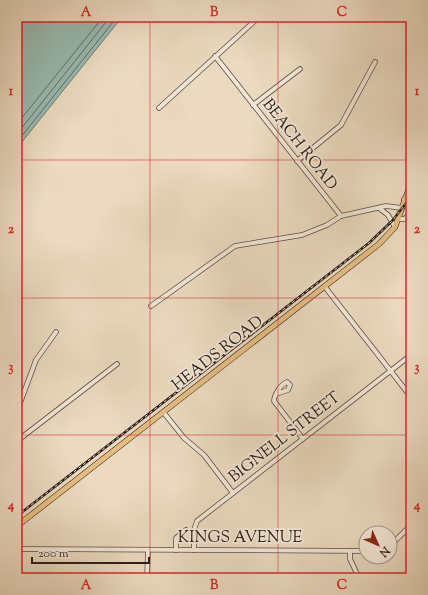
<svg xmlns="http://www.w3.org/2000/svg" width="428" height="595" font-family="'Sorts Mill Goudy',serif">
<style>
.water{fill:#98bbb1;stroke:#6c7c75}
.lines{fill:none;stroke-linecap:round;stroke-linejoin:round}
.shore{stroke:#616c66;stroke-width:1}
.minor-casing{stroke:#5a4d44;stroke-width:5.5}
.major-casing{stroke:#2a1e1a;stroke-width:6}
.minor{stroke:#f2e7d6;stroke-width:4}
.major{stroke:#e6bd80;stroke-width:5}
.rail-casing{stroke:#2a1e1a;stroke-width:2.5}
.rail{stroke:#f2e7d6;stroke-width:1;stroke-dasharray:3;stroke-linecap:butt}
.grid{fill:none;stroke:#d62828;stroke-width:1;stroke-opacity:0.55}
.labels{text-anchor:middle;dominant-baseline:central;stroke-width:3.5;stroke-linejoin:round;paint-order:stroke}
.street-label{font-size:16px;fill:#2a1e1a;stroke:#f2e7d6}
.neatline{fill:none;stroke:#d62828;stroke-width:1.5}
.grid-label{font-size:13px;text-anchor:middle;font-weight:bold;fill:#d62828}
</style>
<rect width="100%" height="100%" fill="#ebdac0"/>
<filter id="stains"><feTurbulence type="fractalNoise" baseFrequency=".005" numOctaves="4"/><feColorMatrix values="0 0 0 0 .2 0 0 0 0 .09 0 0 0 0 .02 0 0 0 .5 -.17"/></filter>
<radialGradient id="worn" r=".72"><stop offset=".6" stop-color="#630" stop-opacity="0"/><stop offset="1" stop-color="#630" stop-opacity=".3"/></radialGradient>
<path class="water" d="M 17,17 L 122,17 L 17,148 Z"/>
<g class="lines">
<g class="shore">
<path d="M 17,124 L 103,17"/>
<path d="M 17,134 L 110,17"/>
<path d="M 17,142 L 117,17"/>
</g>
<g class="minor-casing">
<g id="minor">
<path d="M 215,56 L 341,216"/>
<path d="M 253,105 L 300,69"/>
<path d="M 159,108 L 259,17"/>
<path d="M 297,161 L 341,125 L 375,62"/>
<path d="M 404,199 L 411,204"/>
<path d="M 379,208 L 388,215 L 395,227"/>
<path d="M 398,219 L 405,219 L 411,210"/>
<path d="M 325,287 L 411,397"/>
<path d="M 151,306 L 235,246 L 302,235 L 327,225 L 341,216 L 386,206 L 402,208"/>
<path d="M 276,394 L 288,390 L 290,385 L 287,382 C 281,384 274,395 274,401 L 303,439"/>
<path d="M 17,411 L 36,360 L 56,332"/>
<path d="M 164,413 L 184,438 L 204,455 L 233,493"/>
<path d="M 17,441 L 117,364"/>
<path d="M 390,546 L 411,525"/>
<path d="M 17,549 L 366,551"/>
<path d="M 176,550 L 176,538 L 186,530"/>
<path d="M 194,550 L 194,530 L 197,521 L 411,355"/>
<path d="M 350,551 L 350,559 L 359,578"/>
<path d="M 147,578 L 148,550"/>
</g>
</g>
<g class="major-casing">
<path id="major" d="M 17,526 L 379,244 L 395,227 L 411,183"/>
</g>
<use href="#minor" class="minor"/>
<use href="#major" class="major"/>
<g class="rail-casing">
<path id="rail" d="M 17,516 L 369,243 L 392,221 L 411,197"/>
</g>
<use href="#rail" class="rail"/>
</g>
<path class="grid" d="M 150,17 L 150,578M 278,17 L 278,578M 17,160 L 411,160M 17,298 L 411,298M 17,435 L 411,435"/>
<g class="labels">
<g class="street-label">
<text transform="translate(299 145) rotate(52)">BEACH ROAD</text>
<text transform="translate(218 354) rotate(-38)">HEADS ROAD</text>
<text transform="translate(285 438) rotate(-38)">BIGNELL STREET</text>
<text x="240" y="538">KINGS AVENUE</text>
</g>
</g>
<rect width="428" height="595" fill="none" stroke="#ebdac0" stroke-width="44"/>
<g transform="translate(378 545) rotate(135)"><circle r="19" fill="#f2e7d6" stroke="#a2978b"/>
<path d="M0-3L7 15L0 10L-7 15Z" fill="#8f2418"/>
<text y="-6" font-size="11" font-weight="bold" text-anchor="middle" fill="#2a1e1a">N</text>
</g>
<path d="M32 557v6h117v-6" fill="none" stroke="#2a1e1a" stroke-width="2"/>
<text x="38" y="557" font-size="12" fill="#2a1e1a" stroke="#f2e7d6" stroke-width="3" paint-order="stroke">200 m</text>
<rect x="22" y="22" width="384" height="551" class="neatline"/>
<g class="grid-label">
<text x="86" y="16">A</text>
<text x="214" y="16">B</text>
<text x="342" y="16">C</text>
<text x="11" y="95">1</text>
<text x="417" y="95">1</text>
<text x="11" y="233">2</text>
<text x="417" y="233">2</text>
<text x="11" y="371">3</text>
<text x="417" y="371">3</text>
<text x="11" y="509">4</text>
<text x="417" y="509">4</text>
<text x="86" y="589">A</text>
<text x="214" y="589">B</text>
<text x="342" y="589">C</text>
</g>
<rect width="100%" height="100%" filter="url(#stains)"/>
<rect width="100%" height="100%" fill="url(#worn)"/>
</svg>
